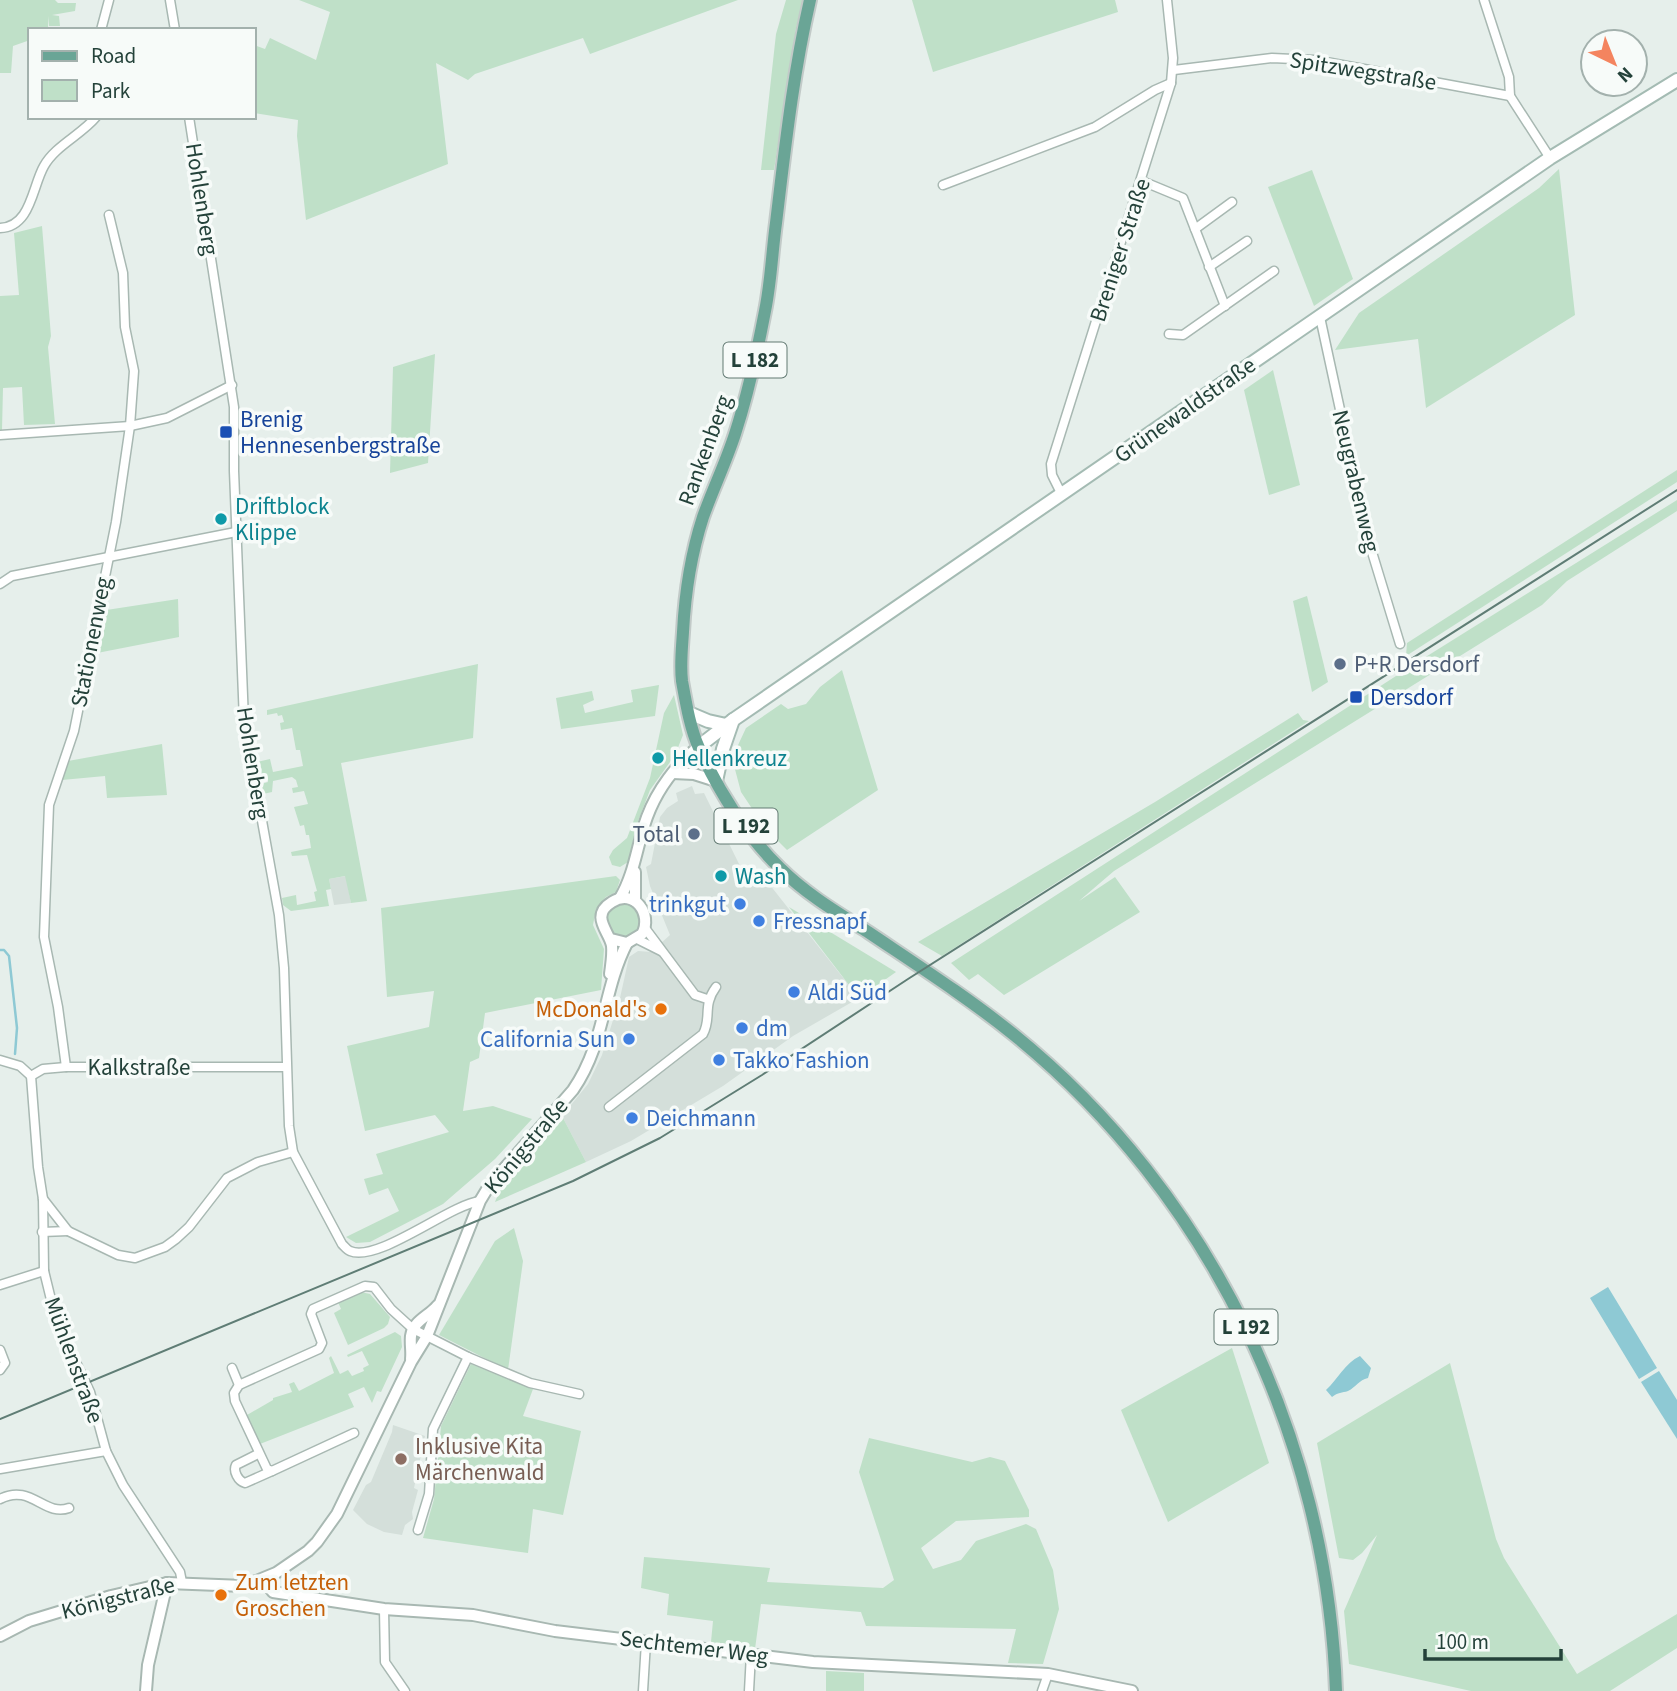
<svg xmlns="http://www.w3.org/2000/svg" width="1677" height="1691" font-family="'Source Sans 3',sans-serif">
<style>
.built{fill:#d4dfda}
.green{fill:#bfe0c8}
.water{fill:#8ec9d4}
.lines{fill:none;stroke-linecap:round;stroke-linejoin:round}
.stream{stroke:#8ec9d4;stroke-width:2.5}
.minor-casing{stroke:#a8b8b2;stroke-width:11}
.tertiary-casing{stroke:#a8b8b2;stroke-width:14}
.secondary-casing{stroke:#a4bbb3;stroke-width:16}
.primary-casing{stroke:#c2cac8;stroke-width:16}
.minor{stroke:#fff;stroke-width:8}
.tertiary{stroke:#fff;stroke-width:10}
.secondary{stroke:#fff;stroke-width:12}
.primary{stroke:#6aa596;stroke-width:12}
.tram{stroke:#5f7d75;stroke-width:2}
.transit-dot{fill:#1a4fb4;stroke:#f7fbf9;stroke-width:2.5}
.culture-dot{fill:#0f9aa8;stroke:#f7fbf9;stroke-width:2.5}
.service-dot{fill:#5c6f8a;stroke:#f7fbf9;stroke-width:2.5}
.shop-dot{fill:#3f7fe0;stroke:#f7fbf9;stroke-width:2.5}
.food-dot{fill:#e8710a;stroke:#f7fbf9;stroke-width:2.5}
.education-dot{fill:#8d6e63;stroke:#f7fbf9;stroke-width:2.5}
.labels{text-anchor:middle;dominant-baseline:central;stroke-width:7;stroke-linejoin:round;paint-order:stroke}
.shield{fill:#f7fbf9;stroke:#637a73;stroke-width:2}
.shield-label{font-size:21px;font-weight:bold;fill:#24423a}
.street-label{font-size:23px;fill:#24423a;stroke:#f7fbf9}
.transit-label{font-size:23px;fill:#164399;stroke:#f7fbf9;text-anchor:start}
.culture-label{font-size:23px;fill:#0d838f;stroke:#f7fbf9;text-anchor:start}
.service-label{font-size:23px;fill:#4e5e75;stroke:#f7fbf9;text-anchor:start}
.shop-label{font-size:23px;fill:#366cbe;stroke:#f7fbf9;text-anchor:start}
.food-label{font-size:23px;fill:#c56008;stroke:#f7fbf9;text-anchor:end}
.education-label{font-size:23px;fill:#785e54;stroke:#f7fbf9;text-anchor:start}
</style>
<rect width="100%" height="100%" fill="#e6efeb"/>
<g class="built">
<path d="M 692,786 L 695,794 L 704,793 L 743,872 L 755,870 L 766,880 L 859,998 L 793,1036 L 723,1086 L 631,1141 L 586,1162 L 562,1116 L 588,1084 L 602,1055 L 620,998 L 629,957 L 638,951 L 651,952 L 670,935 L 650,886 L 646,867 L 651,864 L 660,817 L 667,808 L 678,801 L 676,793 Z"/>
<path d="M 346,876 L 351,903 L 334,905 L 329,879 Z"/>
<path d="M 393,1425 L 425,1436 L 414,1488 L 418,1490 L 412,1512 L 413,1519 L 405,1525 L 402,1535 L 384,1532 L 367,1524 L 353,1510 L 366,1485 L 371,1482 L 392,1432 Z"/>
</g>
<g class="green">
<path d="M 0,0 L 55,0 L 58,3 L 76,3 L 75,11 L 52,15 L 59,16 L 60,26 L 49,26 L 48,16 L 48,27 L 45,30 L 30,30 L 30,40 L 13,46 L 11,73 L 0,73 Z"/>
<path d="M 299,0 L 738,0 L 590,54 L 583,38 L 475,74 L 468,80 L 436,63 L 448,164 L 306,220 L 297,136 L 298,120 L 254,113 L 254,45 L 265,49 L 270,38 L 316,60 L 330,12 Z"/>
<path d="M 786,0 L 803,0 L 796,28 L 774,170 L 761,170 L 776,34 Z"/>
<path d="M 912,0 L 1115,0 L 1118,12 L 933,72 Z"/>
<path d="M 1559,169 L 1575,315 L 1426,408 L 1418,339 L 1335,350 L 1359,313 L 1539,188 Z"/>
<path d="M 1312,170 L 1353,279 L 1314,306 L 1268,187 Z"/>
<path d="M 42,226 L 51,336 L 48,347 L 55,424 L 24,425 L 22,387 L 3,388 L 2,430 L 0,430 L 0,296 L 19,295 L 14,233 Z"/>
<path d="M 435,354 L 428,463 L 390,473 L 393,367 Z"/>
<path d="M 1273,370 L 1300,485 L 1269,495 L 1244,390 Z"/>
<path d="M 1677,470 L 1677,482 L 1406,656 L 1407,643 Z"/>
<path d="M 1677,500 L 1677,511 L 1567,581 L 1542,605 L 1114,871 L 1079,901 L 1115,877 L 1140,912 L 1004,995 L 978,974 L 969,980 L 951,963 L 1396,676 L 1402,676 L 1416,667 L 1416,663 Z"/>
<path d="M 1307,596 L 1328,682 L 1312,692 L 1293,601 Z"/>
<path d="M 178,599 L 179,637 L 92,654 L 100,611 Z"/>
<path d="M 478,664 L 473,738 L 341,763 L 367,901 L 351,903 L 345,876 L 329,879 L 331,889 L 326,890 L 329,906 L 291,911 L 283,905 L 282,898 L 296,895 L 297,905 L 316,901 L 314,892 L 317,891 L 307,855 L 292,856 L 291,852 L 311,848 L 309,835 L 306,835 L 304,825 L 300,826 L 294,807 L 308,804 L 304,791 L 293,793 L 292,788 L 298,787 L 296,780 L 292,777 L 273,781 L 272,792 L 263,794 L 261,784 L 268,782 L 267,777 L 260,779 L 257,762 L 270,759 L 273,772 L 303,766 L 300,750 L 296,750 L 292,728 L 281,730 L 280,723 L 284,722 L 282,715 L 278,716 L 277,713 L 267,715 L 267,710 Z"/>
<path d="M 842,670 L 878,790 L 787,850 L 765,828 L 741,792 L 732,758 L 746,728 L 781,704 L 788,709 L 806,704 L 820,687 Z"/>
<path d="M 659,685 L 655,716 L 561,729 L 556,698 L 592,691 L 594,700 L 583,705 L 585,713 L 633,702 L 631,690 Z"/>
<path d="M 674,695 L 683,735 L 675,755 L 650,790 L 637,824 L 628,862 L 620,867 L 612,865 L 609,857 L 613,850 L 627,838 L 650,778 L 664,713 Z"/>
<path d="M 1298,713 L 1303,720 L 1309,721 L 942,956 L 918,942 L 1155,802 Z"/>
<path d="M 162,744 L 167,795 L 107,798 L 105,776 L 62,780 L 68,761 Z"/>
<path d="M 616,876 L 620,880 L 616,892 L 606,897 L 596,909 L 593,925 L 604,949 L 601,990 L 485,1013 L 479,1058 L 470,1062 L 463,1111 L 493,1106 L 532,1119 L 495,1159 L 443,1204 L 370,1242 L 356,1243 L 346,1237 L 399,1211 L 388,1188 L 369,1195 L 364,1179 L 383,1174 L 376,1154 L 449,1132 L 435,1115 L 365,1131 L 347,1046 L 429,1027 L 434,991 L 387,997 L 381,908 Z"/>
<circle cx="624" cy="921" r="17"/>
<path d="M 789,907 L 896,972 L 859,998 Z"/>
<path d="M 562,1116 L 586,1162 L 495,1202 L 501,1187 Z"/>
<path d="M 514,1228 L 523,1261 L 508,1370 L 439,1335 L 495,1241 Z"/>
<path d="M 361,1292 L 370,1294 L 390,1317 L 388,1324 L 384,1328 L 348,1345 L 334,1313 L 341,1309 L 338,1302 Z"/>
<path d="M 395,1332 L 401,1336 L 402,1347 L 381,1392 L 377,1391 L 372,1403 L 364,1387 L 348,1394 L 354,1407 L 260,1444 L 247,1415 L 273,1400 L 273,1398 L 292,1392 L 289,1384 L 294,1382 L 299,1391 L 334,1373 L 329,1358 L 331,1356 L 340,1374 L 348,1370 L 352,1376 L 364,1371 L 363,1368 L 369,1365 L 362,1351 L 348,1357 L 347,1355 Z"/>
<path d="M 1232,1348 L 1269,1463 L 1168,1522 L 1121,1410 Z"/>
<path d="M 1450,1363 L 1496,1539 L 1504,1558 L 1577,1674 L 1677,1614 L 1677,1648 L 1610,1691 L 1471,1691 L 1349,1664 L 1344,1611 L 1377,1535 L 1362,1553 L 1353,1560 L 1339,1558 L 1317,1443 Z"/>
<path d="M 471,1364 L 533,1389 L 523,1416 L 581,1431 L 563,1515 L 533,1509 L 528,1553 L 423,1538 L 434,1499 L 441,1426 Z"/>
<path d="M 869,1438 L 972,1462 L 990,1457 L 1005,1461 L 1029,1510 L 1029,1517 L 956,1521 L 921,1548 L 933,1569 L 961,1560 L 976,1541 L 1026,1524 L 1036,1529 L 1053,1570 L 1059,1609 L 1043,1664 L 1008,1663 L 1016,1629 L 866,1626 L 861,1612 L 761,1604 L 755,1649 L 711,1642 L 713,1621 L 667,1615 L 669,1594 L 641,1588 L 644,1557 L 770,1568 L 767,1582 L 883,1588 L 894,1580 L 859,1472 Z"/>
<path d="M 826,1671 L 864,1673 L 864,1691 L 826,1691 Z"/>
</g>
<g class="water">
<path d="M 1608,1287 L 1657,1368 L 1639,1379 L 1590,1298 Z"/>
<path d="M 1360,1356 L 1371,1368 L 1368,1378 C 1359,1380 1356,1387 1348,1391 C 1342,1393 1338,1392 1332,1397 L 1326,1390 C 1338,1379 1345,1363 1360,1356 Z"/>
<path d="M 1659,1371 L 1677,1400 L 1677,1439 L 1641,1382 Z"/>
</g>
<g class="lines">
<path class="stream" d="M 0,950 L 4,950 L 9,956 L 17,1028 L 15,1054"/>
<g class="minor-casing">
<g id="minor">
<path d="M 170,0 L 175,30"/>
<path d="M 1484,0 L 1509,77 L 1510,96 L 1550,158"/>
<path d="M 101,30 L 109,0"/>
<path d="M 1174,70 L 1272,58 L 1315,60 L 1510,96"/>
<path d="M 189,117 L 234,407 L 234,471 L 244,721 L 279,915 L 284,968 L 289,1126 L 293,1152 L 342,1244 C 345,1247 347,1250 350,1251 C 378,1263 449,1205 480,1201"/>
<path d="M 1142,181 L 1183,198 L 1225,306"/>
<path d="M 943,185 L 1095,127 L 1155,90 L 1171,83"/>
<path d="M 0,228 C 31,227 32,187 44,166 C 55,146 81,135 96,117"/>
<path d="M 1195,229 L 1232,202"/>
<path d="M 1209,267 L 1247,241"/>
<path d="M 1320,317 L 1368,539 L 1400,644"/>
<path d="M 1169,334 L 1183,335 L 1274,271"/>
<path d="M 0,435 L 130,426 L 167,418 L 232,385"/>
<path d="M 1062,495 L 1052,475 L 1051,464 L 1171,83 L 1173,58 L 1167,0"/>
<path d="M 0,584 L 12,576 L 236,532"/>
<path d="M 645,928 L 695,995 L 707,999"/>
<path d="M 637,939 L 661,951"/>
<path d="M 0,1060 L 20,1066 L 31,1076"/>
<path d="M 66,1067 L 58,1007 L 44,937 L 49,805 L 74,731 L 116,522 L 130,426 L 134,371 L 125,327 L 123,273 L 109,215"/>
<path d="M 31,1076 L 38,1167 L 43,1199 L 44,1271 L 56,1320 L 90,1392 L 106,1451 L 123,1485 L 180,1572 L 182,1582"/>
<path d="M 31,1076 L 43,1069 L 66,1067 L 285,1067"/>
<path d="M 609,1107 L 703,1034 C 712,1018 702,1006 716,987"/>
<path d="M 43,1199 L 68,1231 L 118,1255 L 135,1258 L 165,1247 L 176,1239 L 189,1227 L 227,1178 L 258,1162 L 293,1152"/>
<path d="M 42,1232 L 68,1231"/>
<path d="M 0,1285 L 44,1271"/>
<path d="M 0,1350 L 5,1363 L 0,1370"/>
<path d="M 232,1368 L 239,1385"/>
<path d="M 354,1433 L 272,1471 L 267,1469 L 235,1401 L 234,1393 L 239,1385 L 319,1349 L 322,1343 L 311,1314 L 313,1309 L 365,1286 L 374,1287 L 391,1309 L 413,1329 L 468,1357 L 530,1383 L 579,1394"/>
<path d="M 258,1454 L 236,1465 C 233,1471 238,1481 245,1483 L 272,1471"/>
<path d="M 0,1469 L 106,1451"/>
<path d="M 0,1499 C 31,1483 44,1517 69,1508"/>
<path d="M 418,1530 L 429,1494 L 433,1429 L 468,1357"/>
<path d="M 384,1609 L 385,1662 L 405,1691"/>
<path d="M 643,1691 L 646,1642"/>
<path d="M 749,1691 L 751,1654"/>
<path d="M 1042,1691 L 1048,1674"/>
</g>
</g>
<g class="tertiary-casing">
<g id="tertiary">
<path d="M 673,773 L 694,774 L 716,781"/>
<path d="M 620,898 C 635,873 637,844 647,817 C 657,790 676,765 698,747"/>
<path d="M 635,901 L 635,872"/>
<path d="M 610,974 C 611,965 613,955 612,946 C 610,932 589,916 612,902 C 634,888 653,914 642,934 L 627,943 L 611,939"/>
<path d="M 411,1359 C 412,1351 410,1343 411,1336 C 413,1321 429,1316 437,1306"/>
<path d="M 264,1580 L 273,1592 L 384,1609 L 473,1615 L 555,1631 L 813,1662 L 1048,1674 L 1132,1691"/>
<path d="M 0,1636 L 29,1621 L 111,1596 L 167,1583 L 244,1586 L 276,1573 L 308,1551 L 317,1542 L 337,1514 L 411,1362 L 427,1336 L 480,1201 L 489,1186 L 573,1090 C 606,1042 602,992 627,943"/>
<path d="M 146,1691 L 148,1665 L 167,1583"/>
</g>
</g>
<g class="secondary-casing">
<g id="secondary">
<path d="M 689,713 L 708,721 L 726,725"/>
<path d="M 698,747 L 733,720 L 1550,158 L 1677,80"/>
<path d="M 716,781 L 723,749 L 733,720"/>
</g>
</g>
<g class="primary-casing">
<path id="primary" d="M 810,0 C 793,74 785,148 776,223 C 772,252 771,282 765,311 C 757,353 748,394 735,434 C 726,462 713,489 703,517 C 691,554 685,593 683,632 C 682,648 680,665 682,681 C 686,703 690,728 699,748 C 718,790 747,837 781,869 C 806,894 838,913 868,932 C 917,965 967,997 1013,1034 C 1211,1194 1327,1438 1336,1691"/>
</g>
<use href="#minor" class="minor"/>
<use href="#tertiary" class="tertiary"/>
<use href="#secondary" class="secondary"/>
<use href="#primary" class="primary"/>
<path class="tram" d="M 0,1419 L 573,1181 L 660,1138 L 762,1075 L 908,979 L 1677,490"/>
</g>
<g class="transit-dot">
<rect x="219" y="425" width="14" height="14" rx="3.5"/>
<rect x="1349" y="690" width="14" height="14" rx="3.5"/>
</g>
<g class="culture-dot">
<circle cx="221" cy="519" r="7"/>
<circle cx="658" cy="758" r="7"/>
<circle cx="721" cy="876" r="7"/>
</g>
<g class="service-dot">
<circle cx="1340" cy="664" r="7"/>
<circle cx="694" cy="834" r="7"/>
</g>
<g class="shop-dot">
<circle cx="740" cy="904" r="7"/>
<circle cx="759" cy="921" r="7"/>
<circle cx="794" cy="992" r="7"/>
<circle cx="742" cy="1028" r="7"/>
<circle cx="629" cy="1039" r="7"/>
<circle cx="719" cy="1060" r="7"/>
<circle cx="632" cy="1118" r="7"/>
</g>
<g class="food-dot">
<circle cx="661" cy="1009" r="7"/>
<circle cx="221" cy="1595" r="7"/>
</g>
<circle class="education-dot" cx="401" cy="1459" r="7"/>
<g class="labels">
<g class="shield">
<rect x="723.5" y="342.5" width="63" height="35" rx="5"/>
<rect x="714.5" y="808.5" width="63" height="35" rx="5"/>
<rect x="1214.5" y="1309.5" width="63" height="35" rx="5"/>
</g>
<g class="shield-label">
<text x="755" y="360">L 182</text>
<text x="746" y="826">L 192</text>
<text x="1246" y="1327">L 192</text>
</g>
<g class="street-label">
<text transform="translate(1363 71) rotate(9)">Spitzwegstraße</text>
<text transform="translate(202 199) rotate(81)">Hohlenberg</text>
<text transform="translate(1120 250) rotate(-72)">Breniger Straße</text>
<text transform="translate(1185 410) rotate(-35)">Grünewaldstraße</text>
<text transform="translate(705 450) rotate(-70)">Rankenberg</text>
<text transform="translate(1356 481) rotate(77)">Neugrabenweg</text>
<text transform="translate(91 642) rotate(-79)">Stationenweg</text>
<text transform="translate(253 763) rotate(81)">Hohlenberg</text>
<text x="139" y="1067">Kalkstraße</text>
<text transform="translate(526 1146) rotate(-50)">Königstraße</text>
<text transform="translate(74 1360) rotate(70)">Mühlenstraße</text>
<text transform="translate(118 1598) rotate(-14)">Königstraße</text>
<text transform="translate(694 1647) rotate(7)">Sechtemer Weg</text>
</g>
<g class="transit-label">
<text x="240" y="419">Brenig<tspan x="240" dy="26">Hennesenbergstraße</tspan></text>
<text x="1370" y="697">Dersdorf</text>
</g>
<g class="culture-label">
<text x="235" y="506">Driftblock<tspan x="235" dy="26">Klippe</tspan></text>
<text x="672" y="758">Hellenkreuz</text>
<text x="735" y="876">Wash</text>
</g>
<g class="service-label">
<text x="1354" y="664">P+R Dersdorf</text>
<text x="680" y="834" text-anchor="end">Total</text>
</g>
<g class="shop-label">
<text x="726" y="904" text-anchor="end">trinkgut</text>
<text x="773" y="921">Fressnapf</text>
<text x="808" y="992">Aldi Süd</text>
<text x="756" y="1028">dm</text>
<text x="615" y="1039" text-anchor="end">California Sun</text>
<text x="733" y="1060">Takko Fashion</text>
<text x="646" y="1118">Deichmann</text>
</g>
<g class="food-label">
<text x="647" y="1009">McDonald's</text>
<text x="235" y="1582" text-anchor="start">Zum letzten<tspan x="235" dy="26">Groschen</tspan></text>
</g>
<g class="education-label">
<text x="415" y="1446">Inklusive Kita<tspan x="415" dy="26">Märchenwald</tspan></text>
</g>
</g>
<rect x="28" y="28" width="228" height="91" fill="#f7fbf9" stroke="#a3b1ad" stroke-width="2"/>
<rect x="42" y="51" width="35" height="10" fill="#6aa596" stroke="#a3b1ad" stroke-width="2"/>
<text x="91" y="63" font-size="21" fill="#24423a">Road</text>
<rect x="42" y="80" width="35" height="21" fill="#bfe0c8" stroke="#a3b1ad" stroke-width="2"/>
<text x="91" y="98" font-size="21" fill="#24423a">Park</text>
<g transform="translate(1614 63) rotate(137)"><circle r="33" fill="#f7fbf9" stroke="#a3b1ad" stroke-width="2"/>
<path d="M0-5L12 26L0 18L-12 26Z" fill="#f4845f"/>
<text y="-10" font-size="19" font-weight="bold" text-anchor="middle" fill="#24423a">N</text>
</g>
<path d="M1425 1649v10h136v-10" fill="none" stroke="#24423a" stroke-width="3.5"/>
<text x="1436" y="1649" font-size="21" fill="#24423a" stroke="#f7fbf9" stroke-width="5" paint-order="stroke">100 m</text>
</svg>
